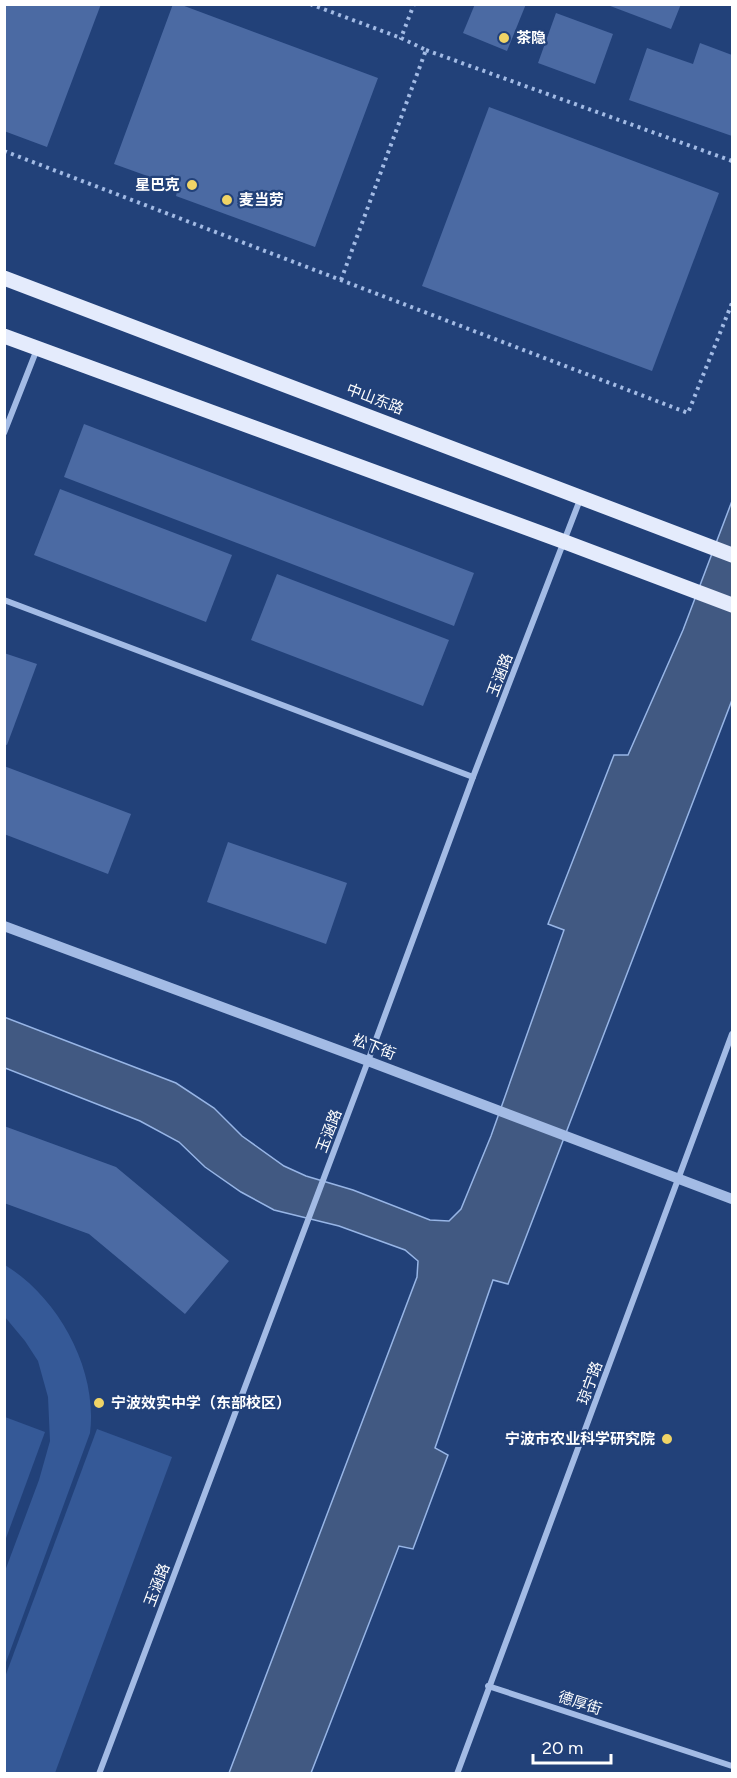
<svg xmlns="http://www.w3.org/2000/svg" width="737" height="1778" viewBox="0 0 737 1778" font-family="Figtree,'Noto Sans SC',sans-serif">
<rect width="100%" height="100%" fill="#224179"/>
<g fill="#355997">
<path d="M 5,1265 C 59,1298 98,1370 90,1433 L 5,1665 L 5,1571 L 39,1480 L 50,1441 L 48,1397 L 38,1361 L 25,1341 L 5,1317 Z"/>
<polygon points="5,1417 45,1432 5,1541 4,1417"/>
<polygon points="97,1429 172,1457 55,1773 5,1773 5,1677"/>
</g>
<polygon fill="#415982" stroke="#97b5e6" stroke-width="1.5" points="732,501 732,700 508,1284 493,1280 435,1448 448,1455 413,1549 399,1546 311,1773 229,1773 417,1277 418,1261 405,1250 339,1226 274,1210 241,1192 205,1167 179,1142 140,1121 5,1068 4,1017 176,1083 214,1108 242,1136 284,1166 306,1176 353,1190 430,1220 449,1221 461,1209 491,1136 564,930 548,924 614,755 628,755 683,630"/>
<g fill="#4b6aa3">
<polygon points="4,4 101,4 47,147 4,131"/>
<polygon points="173,4 179,4 378,78 315,247 176,196 178,187 114,164"/>
<polygon points="475,4 526,4 507,51 463,33"/>
<polygon points="605,4 681,4 671,29"/>
<polygon points="556,13 613,34 595,84 538,63"/>
<polygon points="700,43 732,55 732,136 629,100 647,48 693,64"/>
<polygon points="489,107 719,193 652,371 422,286"/>
<polygon points="84,424 474,573 454,626 64,477"/>
<polygon points="60,489 232,555 206,622 34,555"/>
<polygon points="277,574 449,640 423,706 251,640"/>
<polygon points="4,653 37,664 7,745 4,744"/>
<polygon points="4,766 131,814 108,874 4,834"/>
<polygon points="228,842 347,883 326,944 207,902"/>
<polygon points="4,1126 116,1167 229,1261 185,1314 89,1234 4,1203"/>
</g>
<g fill="none" stroke-linecap="round" stroke-linejoin="round">
<g stroke="#a3bbe5" stroke-width="4" stroke-dasharray="3 4.5" stroke-linecap="butt">
<polyline points="310,4 401,38"/>
<polyline points="426,50 732,161"/>
<polyline points="4,151 688,413 732,303"/>
<polyline points="341,280 426,50 401,38 414,4"/>
</g>
<g stroke="#a3bbe5" stroke-width="6">
<polyline points="4,433 37,349"/>
<polyline points="4,600 473,777"/>
<polyline points="488,1686 732,1766"/>
<polyline points="99,1774 368,1061 473,777 581,497"/>
<polyline points="457,1774 732,1034"/>
</g>
<polyline stroke="#a3bbe5" stroke-width="10" points="4,926 368,1061 732,1199"/>
<g stroke="#e4ebfc" stroke-width="15">
<polyline points="4,278 732,555"/>
<polyline points="4,336 565,542 732,605"/>
</g>
</g>
<g fill="#f0d466" stroke="#224179" stroke-width="2">
<circle cx="504" cy="38" r="6"/>
<circle cx="192" cy="185" r="6"/>
<circle cx="227" cy="200" r="6"/>
<circle cx="99" cy="1403" r="6"/>
<circle cx="667" cy="1439" r="6"/>
</g>
<g text-anchor="middle" stroke-width="4.5" stroke-linejoin="round" paint-order="stroke">
<g font-size="15" font-weight="bold" fill="#fff" stroke="#224179" text-anchor="start">
<text x="516" y="43">茶隐</text>
<text x="180" y="190" text-anchor="end">星巴克</text>
<text x="239" y="205">麦当劳</text>
<text x="111" y="1408">宁波效实中学（东部校区）</text>
<text x="655" y="1444" text-anchor="end">宁波市农业科学研究院</text>
</g>
<g font-size="15" fill="#fff" stroke="#224179">
<text transform="translate(375 399) rotate(21)" y="5">中山东路</text>
<text transform="translate(500 675) rotate(-69)" y="5">玉涵路</text>
<text transform="translate(374 1047) rotate(21)" y="5">松下街</text>
<text transform="translate(329 1131) rotate(-69)" y="5">玉涵路</text>
<text transform="translate(590 1383) rotate(-70)" y="5">琼宁路</text>
<text transform="translate(157 1585) rotate(-69)" y="5">玉涵路</text>
<text transform="translate(580 1703) rotate(18)" y="5">德厚街</text>
</g>
</g>
<rect width="737" height="1778" fill="none" stroke="#ffffff" stroke-width="12"/>
<path d="M533 1754v9h78v-9" fill="none" stroke="#ffffff" stroke-width="3"/>
<text x="542" y="1754" font-size="18" fill="#ffffff" stroke="#224179" stroke-width="4.5" paint-order="stroke">20 m</text>
</svg>
